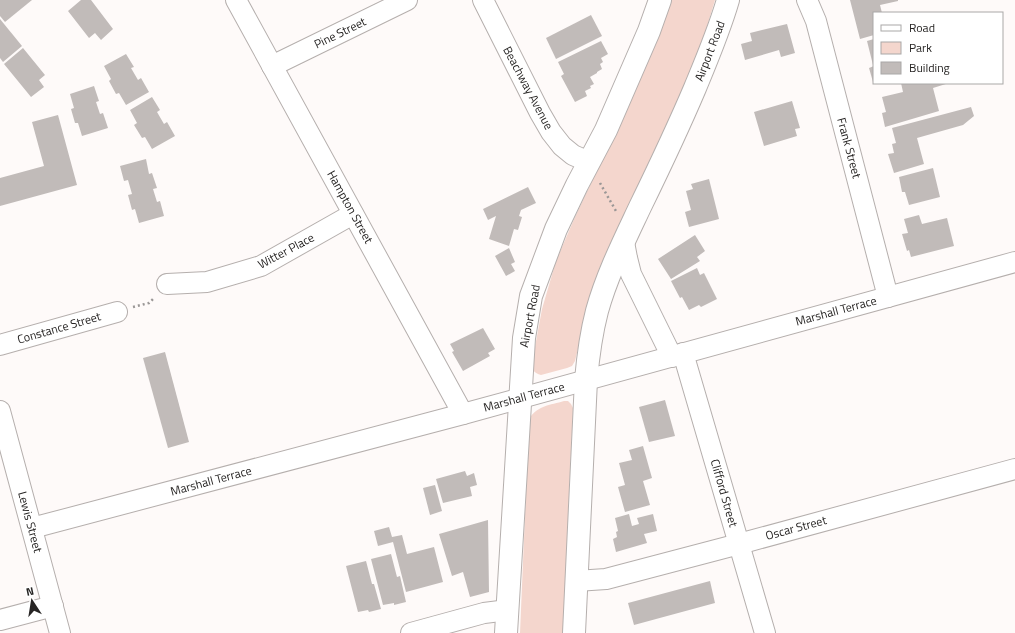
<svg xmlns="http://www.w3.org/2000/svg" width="1015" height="633" viewBox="0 0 1015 633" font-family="'Titillium Web',sans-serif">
<rect width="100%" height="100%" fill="#fefaf9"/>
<g fill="#f4d6cd">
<path d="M 670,0 L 715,0 L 702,43 L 689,76 L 619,226 L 582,332 L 575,361 L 572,366 L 567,368 L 541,375 C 534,373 532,370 532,363 L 542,309 L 556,261 L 575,217 L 600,164 Z"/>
<path d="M 564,401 L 568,401 L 571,404 L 573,408 L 563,633 L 520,633 L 529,420 C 535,406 551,405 564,401 Z"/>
</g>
<g fill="#c1bbb9">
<polygon points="0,0 32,0 5,22 0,16"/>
<polygon points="81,0 91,0 113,29 101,40 95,33 89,38 68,11"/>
<polygon points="850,0 898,0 898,1 880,5 882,13 874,13 874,35 860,39"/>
<polygon points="591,15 602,36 556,59 546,38"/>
<polygon points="0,19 22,46 3,62 0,58"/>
<polygon points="787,24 795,53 781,57 779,50 745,60 741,44 752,41 750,33"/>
<polygon points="874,39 874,65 873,65 867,41"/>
<polygon points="601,41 608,54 601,58 603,62 600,64 602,69 597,72 597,73 590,77 594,84 590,86 591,88 585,91 587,96 575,102 561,76 564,74 558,62"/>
<polygon points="23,48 45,75 39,80 44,87 31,97 4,64"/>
<polygon points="126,54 134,67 131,68 138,80 141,78 149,92 126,105 119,93 116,94 109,81 111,79 104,66"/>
<polygon points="874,66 874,81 873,82 869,68"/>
<polygon points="901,83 949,83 933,88 939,111 885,127 882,113 886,112 882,97 903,92"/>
<polygon points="94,86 99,101 96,102 100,114 103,113 108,128 82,136 78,123 75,123 71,109 74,108 70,94"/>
<polygon points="152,97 160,110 157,112 164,124 167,122 175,136 152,149 145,137 142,138 134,125 137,123 130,110"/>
<polygon points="792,101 800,128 795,129 797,136 764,146 754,112"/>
<polygon points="971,107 974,116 963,125 917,138 924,164 894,173 888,154 894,153 892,144 896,143 892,128"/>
<polygon points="58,115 77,185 0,206 0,178 44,166 32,122"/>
<polygon points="146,159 149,174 152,173 157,188 153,189 157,202 160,201 164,216 139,223 135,209 132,210 128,195 132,194 128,180 124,181 120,166"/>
<polygon points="933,168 940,197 909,205 905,192 902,192 899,177"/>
<polygon points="709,179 719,219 689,227 685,212 691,210 686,191 693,189 691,184"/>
<polygon points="528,187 536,203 521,210 519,216 522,217 518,230 514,229 509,246 489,239 496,216 488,220 483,209"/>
<polygon points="919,215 922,224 947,218 954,246 911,257 909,250 907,251 902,234 908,233 904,219"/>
<polygon points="695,235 705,251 697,257 700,261 671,279 658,259"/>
<polygon points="509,248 515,262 511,264 515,271 506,276 495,256"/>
<polygon points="697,268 700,275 704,273 717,299 701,307 699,305 689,310 682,297 680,298 671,281"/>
<polygon points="483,328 495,349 488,353 490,356 463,371 452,352 454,351 450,344"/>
<polygon points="165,352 189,442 168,448 143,358"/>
<polygon points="665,400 675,436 649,442 639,407"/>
<polygon points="643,446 652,478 643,481 650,505 625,512 618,487 625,485 619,463 632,460 629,450"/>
<polygon points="465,471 467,476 474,473 477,485 470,487 472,496 443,503 436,479"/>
<polygon points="435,485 442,511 430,515 423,488"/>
<polygon points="629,514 632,526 639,524 637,518 653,514 657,531 644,534 647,543 616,552 613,539 617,537 616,532 618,531 615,518"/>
<polygon points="488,520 489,592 470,597 463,572 452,576 439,534"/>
<polygon points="389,527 392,537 402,535 407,554 434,547 443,582 406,592 393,542 378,546 374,531"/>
<polygon points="391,554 397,577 400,576 406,602 394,605 394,603 383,605 371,559"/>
<polygon points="366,561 372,584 374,584 381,609 369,612 368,610 358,612 346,566"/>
<polygon points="710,581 715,603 634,625 628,603"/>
</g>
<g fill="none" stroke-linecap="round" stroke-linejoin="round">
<g stroke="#b5afad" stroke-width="22">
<g id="minor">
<polyline points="236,0 463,414"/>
<polyline points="483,0 540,113 551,132 562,146 573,155 589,162"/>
<polyline points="807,0 816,21 888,297"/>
<polyline points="272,66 407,0"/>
<polyline points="624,242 627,258 631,274 672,357"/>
<polyline points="167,284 207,282 261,266 353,214"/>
<polyline points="0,345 117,312"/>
<polyline points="683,353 765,633"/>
<polyline points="0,411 60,633"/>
<polyline points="32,528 463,414 1015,262"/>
<polyline points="576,581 606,579 739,544 1015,469"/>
<polyline points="0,620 53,606"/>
<polyline points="411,633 484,613 508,610"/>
</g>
</g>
<g stroke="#b5afad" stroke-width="24">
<g id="major">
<polyline points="506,633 524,338 531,296 556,229 577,185 606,130 649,31 660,0"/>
<path d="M 574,633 L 586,380 C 588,357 591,334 597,311 C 607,275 624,241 640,207 C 659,168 678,128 695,88 C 707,59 719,31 728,0"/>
</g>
</g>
<g stroke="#9a9796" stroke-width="2.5" stroke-dasharray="2 3" stroke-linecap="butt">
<polyline points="600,183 616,211"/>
<polyline points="133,307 149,303 155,297"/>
</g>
<use href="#minor" stroke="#fff" stroke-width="20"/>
<use href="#major" stroke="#fff" stroke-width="22"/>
</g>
<g text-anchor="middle" stroke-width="3" stroke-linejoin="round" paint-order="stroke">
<g font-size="12" fill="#272524" stroke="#fff">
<text transform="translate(340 33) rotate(-26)" y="4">Pine Street</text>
<text transform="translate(710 51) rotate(-69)" y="4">Airport Road</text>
<text transform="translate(528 88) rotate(62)" y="4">Beachway Avenue</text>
<text transform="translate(849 148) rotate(75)" y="4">Frank Street</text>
<text transform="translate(350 207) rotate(61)" y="4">Hampton Street</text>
<text transform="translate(286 251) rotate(-28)" y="4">Witter Place</text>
<text transform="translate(836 311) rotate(-15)" y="4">Marshall Terrace</text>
<text transform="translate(530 316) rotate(-79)" y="4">Airport Road</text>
<text transform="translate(59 328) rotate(-16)" y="4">Constance Street</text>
<text transform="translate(524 397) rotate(-15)" y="4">Marshall Terrace</text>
<text transform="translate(211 481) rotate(-15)" y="4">Marshall Terrace</text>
<text transform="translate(724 493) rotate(74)" y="4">Clifford Street</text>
<text transform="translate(30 522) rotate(75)" y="4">Lewis Street</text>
<text transform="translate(796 528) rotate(-15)" y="4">Oscar Street</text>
</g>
</g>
<rect x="873" y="12" width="130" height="72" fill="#ffffff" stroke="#a9a8a7"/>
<rect x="881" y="25" width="20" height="6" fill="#ffffff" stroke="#a9a8a7"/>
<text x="909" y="32" font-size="12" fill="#272524">Road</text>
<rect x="881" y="42" width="20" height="12" fill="#f4d6cd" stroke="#a9a8a7"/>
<text x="909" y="52" font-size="12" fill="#272524">Park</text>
<rect x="881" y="62" width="20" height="12" fill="#c1bbb9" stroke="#a9a8a7"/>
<text x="909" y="72" font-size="12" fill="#272524">Building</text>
<g transform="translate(32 601) rotate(348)" stroke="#ffffff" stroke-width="3" paint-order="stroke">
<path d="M0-3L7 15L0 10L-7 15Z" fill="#272524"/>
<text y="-6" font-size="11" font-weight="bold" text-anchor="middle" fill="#272524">N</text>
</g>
</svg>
